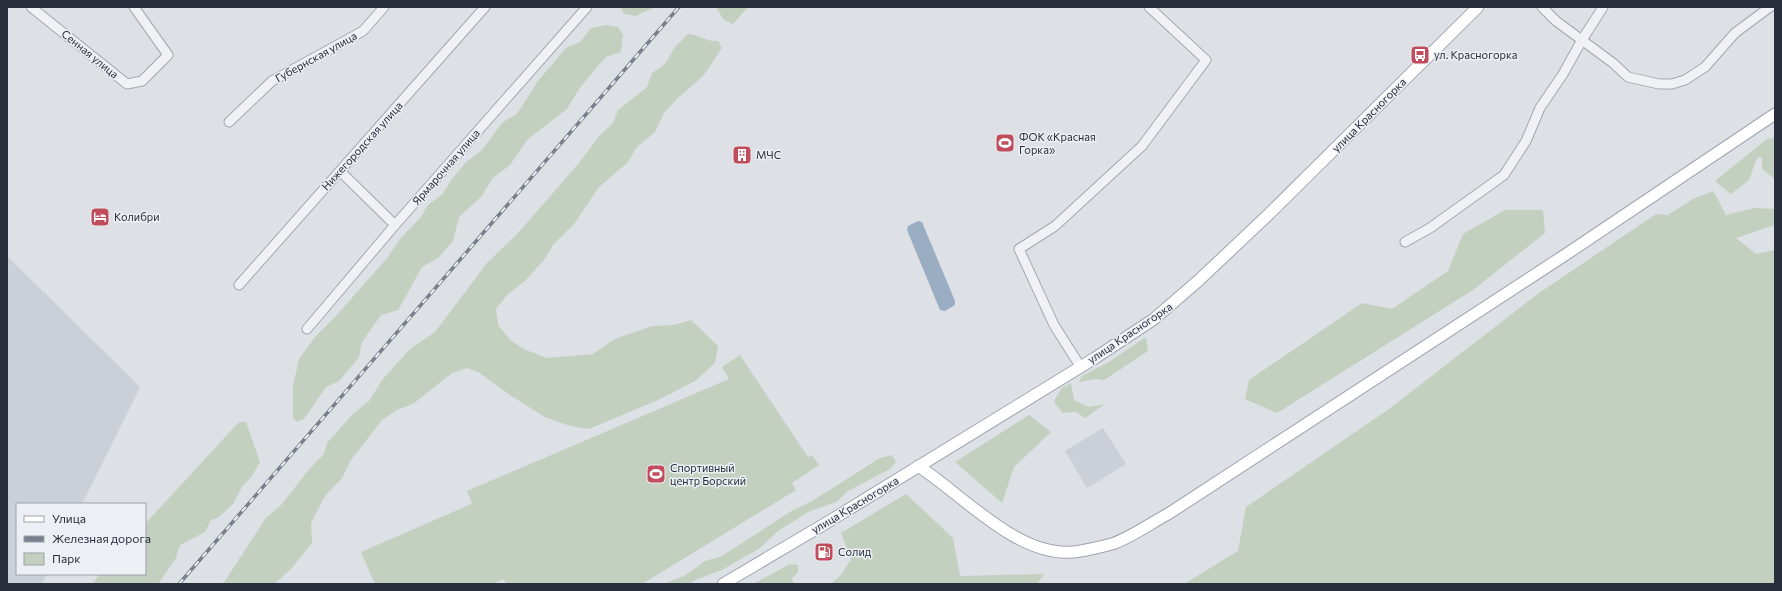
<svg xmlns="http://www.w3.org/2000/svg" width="1782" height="591" viewBox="0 0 1782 591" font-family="Commissioner,sans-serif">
<rect width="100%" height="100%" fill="#dde0e5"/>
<g fill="#cbcfd7">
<polygon points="7,256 140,387 82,504 17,504 17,574 47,574 42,584 7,584"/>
<polygon points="1103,428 1126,464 1087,488 1065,451"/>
</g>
<g fill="#c3cfbf">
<polygon points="621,7 655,7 636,16 624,14"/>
<polygon points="718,7 748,7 733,24 724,20 717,9"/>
<polygon points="606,25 618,27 623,35 621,52 606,57 597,67 579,89 567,109 528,139 510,165 493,178 481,197 459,217 453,241 438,258 422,267 398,310 381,315 362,342 359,357 339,381 326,387 304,419 297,422 293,418 293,386 299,359 315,337 336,316 388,257 400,239 421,217 428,205 443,194 451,180 467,161 481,151 503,122 517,114 538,81 566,48 580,42 591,28"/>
<path d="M 688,34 C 702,35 704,42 718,41 L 722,48 L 704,75 L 677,99 L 664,113 L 655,132 L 637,147 L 628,162 L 599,187 L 574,224 L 553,245 L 544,260 L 527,279 L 507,295 L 496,309 L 498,325 L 511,341 L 526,350 L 547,358 L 593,354 L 615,339 L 652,326 L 674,325 L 691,320 L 718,346 L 715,363 L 695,381 L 658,400 L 589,429 L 570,426 L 545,417 L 513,397 L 478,372 L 467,368 L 452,373 L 413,404 L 397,410 L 382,420 L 351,460 L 342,478 L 325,496 L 311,523 L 312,543 L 291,569 L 274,584 L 223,584 L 265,519 L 282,504 L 310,468 L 324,454 L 327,443 L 352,415 L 370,400 L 382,380 L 410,349 L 435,332 L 487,263 L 518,233 L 579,163 L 599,136 L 613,123 L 618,110 L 647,87 L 652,73 L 665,64 L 675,47 Z"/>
<polygon points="1775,138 1775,179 1762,169 1762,157 1757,158 1749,180 1731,194 1715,181 1767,139"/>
<polygon points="1713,191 1726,215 1754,208 1775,209 1775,225 1736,238 1756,254 1775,250 1775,584 1184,584 1238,551 1246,507 1389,409 1539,293 1656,214 1668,215 1693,199"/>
<polygon points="1505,210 1543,210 1545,233 1473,290 1277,413 1245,399 1249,380 1362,303 1392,309 1448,271 1463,234"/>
<polygon points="1146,337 1148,351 1104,380 1096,379 1079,382 1082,376 1109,362"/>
<polygon points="740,355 808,457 812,455 819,465 792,483 796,490 642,584 506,584 504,579 493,584 375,584 361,552 469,505 472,503 467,491 729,379 722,367"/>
<polygon points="1071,383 1074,400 1089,407 1105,404 1085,418 1076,412 1062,413 1054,401 1062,388"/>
<polygon points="1029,415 1051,432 1014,467 1002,503 955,462"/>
<polygon points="239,422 246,422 260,462 252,476 242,487 233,504 219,517 211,520 205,532 180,545 176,558 158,584 92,584 100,574 145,574 145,524"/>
<polygon points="892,455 896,462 890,469 848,491 836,502 810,511 778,531 760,548 722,570 693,581 690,584 663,584 686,575 705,561 722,556 793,510 812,501 880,458"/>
<polygon points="906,494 953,538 960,576 1044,574 1037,584 831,584 841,575 851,559 841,533"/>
<polygon points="790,564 798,565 798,572 791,580 796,584 753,584"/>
</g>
<polygon fill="#9badc3" points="918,221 922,222 955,301 955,305 945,311 940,310 907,230 908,226"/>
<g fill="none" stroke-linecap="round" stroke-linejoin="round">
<g stroke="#a3a7af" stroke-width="11">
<g id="minor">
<polyline points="31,7 127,84 142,81 168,55 134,7"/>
<polyline points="1542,7 1556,21 1613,63 1628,77 1659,84 1672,84 1685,80 1705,67 1735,33 1770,7"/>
<polyline points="229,122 272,81 363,31 384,7"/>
<polyline points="340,171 395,225"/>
<polyline points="1405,242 1430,228 1504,175 1526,141 1540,108 1563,74 1582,40 1603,7"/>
<polyline points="239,285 485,7"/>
<polyline points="307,329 395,225 587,7"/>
<polyline points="1080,366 1054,325 1019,249 1055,226 1142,146 1206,60 1149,7"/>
</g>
</g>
<g stroke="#9da4b0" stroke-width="13">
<g id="major">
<path d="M 918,466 C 962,494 1017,557 1073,552 C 1085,551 1100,547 1112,544 C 1130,538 1151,523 1168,514 L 1565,255 L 1775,114"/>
<polyline points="723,584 828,522 1095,358 1154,319 1198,281 1269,214 1478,7"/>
</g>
</g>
<use href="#minor" stroke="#eff1f4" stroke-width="9"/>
<use href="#major" stroke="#fff" stroke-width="11"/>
<g stroke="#78808d" stroke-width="3.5">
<polyline id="rail" points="179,584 679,7"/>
</g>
<use href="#rail" stroke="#eceff3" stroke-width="2" stroke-dasharray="6" stroke-linecap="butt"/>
</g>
<defs>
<g id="bus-square" transform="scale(1)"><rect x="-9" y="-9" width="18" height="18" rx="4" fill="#c14c5b" stroke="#eceff3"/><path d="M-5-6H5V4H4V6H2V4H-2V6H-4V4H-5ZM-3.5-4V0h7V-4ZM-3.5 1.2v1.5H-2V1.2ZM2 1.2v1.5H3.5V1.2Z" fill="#fff"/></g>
<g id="stadium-square" transform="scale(1)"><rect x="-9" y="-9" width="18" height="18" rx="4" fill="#c14c5b" stroke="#eceff3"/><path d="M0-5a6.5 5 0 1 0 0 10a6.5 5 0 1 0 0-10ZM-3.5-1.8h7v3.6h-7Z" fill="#fff"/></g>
<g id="building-square" transform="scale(1)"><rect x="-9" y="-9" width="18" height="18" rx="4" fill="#c14c5b" stroke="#eceff3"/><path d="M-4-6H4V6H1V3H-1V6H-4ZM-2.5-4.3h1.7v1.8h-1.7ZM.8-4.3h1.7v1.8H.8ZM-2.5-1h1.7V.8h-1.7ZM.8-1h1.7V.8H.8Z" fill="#fff"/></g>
<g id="hotel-square" transform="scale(1)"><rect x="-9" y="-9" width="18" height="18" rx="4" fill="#c14c5b" stroke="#eceff3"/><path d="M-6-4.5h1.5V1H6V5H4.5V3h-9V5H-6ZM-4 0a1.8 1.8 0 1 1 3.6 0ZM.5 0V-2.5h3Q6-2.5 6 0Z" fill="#fff"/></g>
<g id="fuel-square" transform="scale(1)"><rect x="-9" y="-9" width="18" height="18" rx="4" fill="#c14c5b" stroke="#eceff3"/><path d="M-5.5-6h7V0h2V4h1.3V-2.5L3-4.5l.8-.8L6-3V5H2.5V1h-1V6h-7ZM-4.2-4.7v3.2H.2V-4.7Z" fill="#fff"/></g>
</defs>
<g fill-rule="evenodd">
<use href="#bus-square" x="1420" y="55"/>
<use href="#stadium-square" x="1005" y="143"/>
<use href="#building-square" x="742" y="155"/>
<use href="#hotel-square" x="100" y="217"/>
<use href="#stadium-square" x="656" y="474"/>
<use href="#fuel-square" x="824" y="552"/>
</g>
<g text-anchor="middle" stroke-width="3" stroke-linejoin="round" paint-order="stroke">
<g font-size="11" fill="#282e3b" stroke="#eceff3">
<text transform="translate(90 54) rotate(39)" y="4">Сенная улица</text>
<text transform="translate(316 57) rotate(-29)" y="4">Губернская улица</text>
<text transform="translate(1369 115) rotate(-45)" y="4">улица Красногорка</text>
<text transform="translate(362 146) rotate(-48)" y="4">Нижегородская улица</text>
<text transform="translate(446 167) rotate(-49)" y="4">Ярмарочная улица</text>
<text transform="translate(1130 333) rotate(-34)" y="4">улица Красногорка</text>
<text transform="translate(855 505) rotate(-31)" y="4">улица Красногорка</text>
</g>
<g font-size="11" fill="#282e3b" stroke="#eceff3" text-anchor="start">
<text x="1434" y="59">ул. Красногорка</text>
<text x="1019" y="141">ФОК «Красная<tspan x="1019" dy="13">Горка»</tspan></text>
<text x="756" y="159">МЧС</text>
<text x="114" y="221">Колибри</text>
<text x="670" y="472">Спортивный<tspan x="670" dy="13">центр Борский</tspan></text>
<text x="838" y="556">Солид</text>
</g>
</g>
<rect width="1782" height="591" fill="none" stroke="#282e3b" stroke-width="16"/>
<rect x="16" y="503" width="130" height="72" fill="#eceff3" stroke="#9ea2a9"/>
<rect x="24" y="516" width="20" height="6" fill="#ffffff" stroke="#9ea2a9"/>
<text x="52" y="523" font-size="12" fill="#282e3b">Улица</text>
<rect x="24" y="536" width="20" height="6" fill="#78808d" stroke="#9ea2a9"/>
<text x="52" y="543" font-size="12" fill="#282e3b">Железная дорога</text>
<rect x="24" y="553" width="20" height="12" fill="#c3cfbf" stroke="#9ea2a9"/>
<text x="52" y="563" font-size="12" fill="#282e3b">Парк</text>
</svg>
